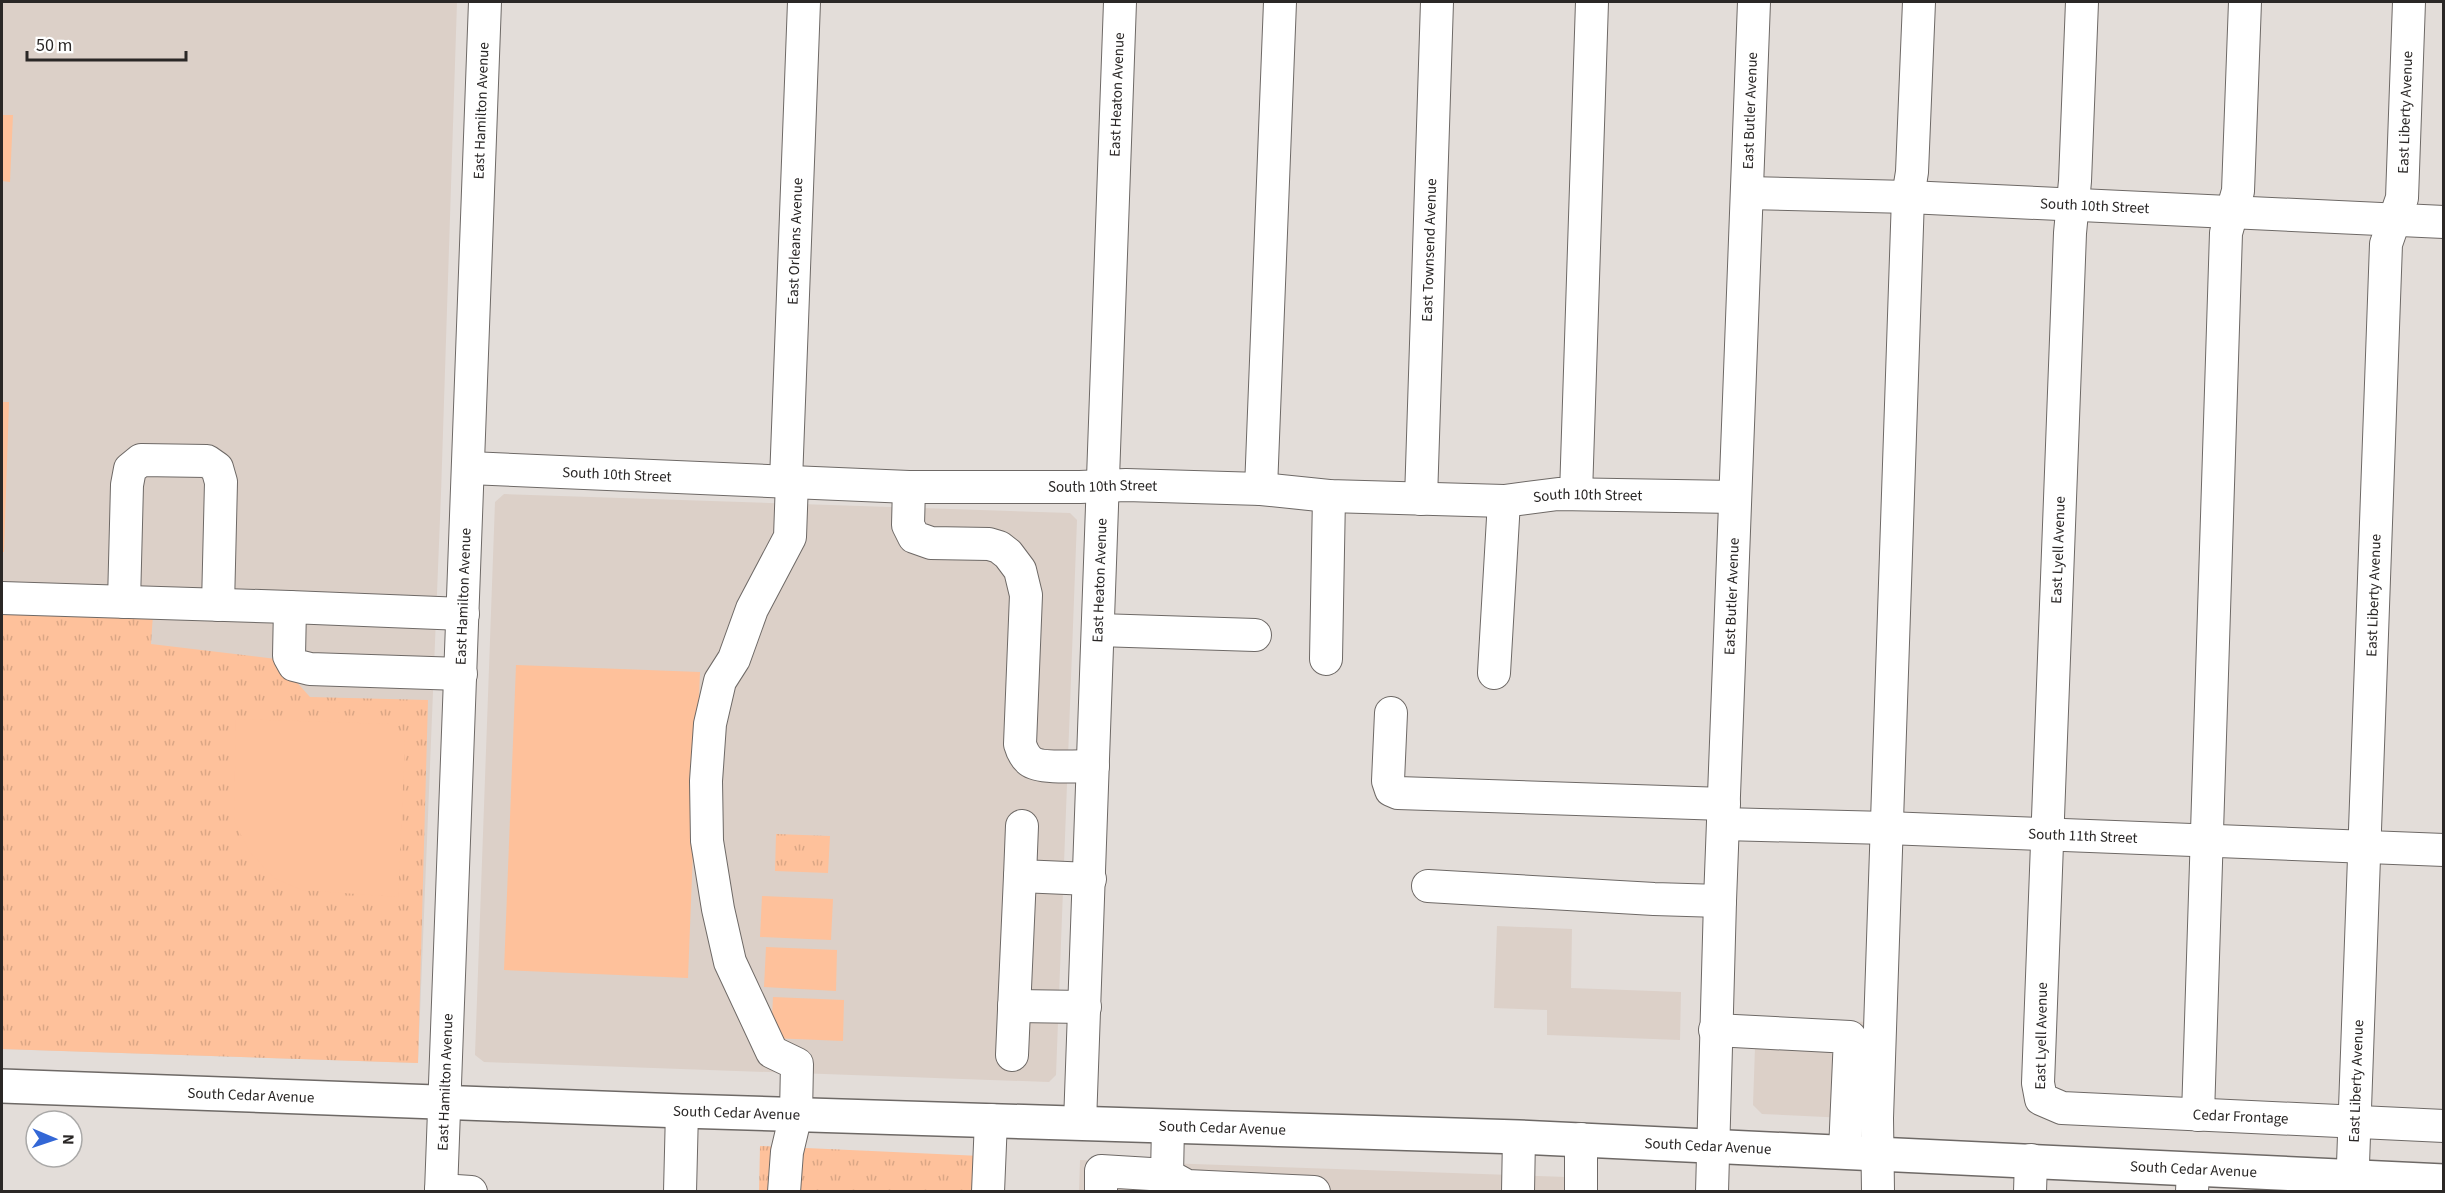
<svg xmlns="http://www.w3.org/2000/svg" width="2445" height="1193" viewBox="0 0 2445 1193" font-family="'Source Sans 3',sans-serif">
<defs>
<pattern id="grass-tufts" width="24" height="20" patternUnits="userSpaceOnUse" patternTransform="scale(1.5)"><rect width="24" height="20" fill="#fec19b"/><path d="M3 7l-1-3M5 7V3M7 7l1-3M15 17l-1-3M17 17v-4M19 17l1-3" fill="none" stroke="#daa685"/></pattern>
</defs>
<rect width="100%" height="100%" fill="#e3ddd9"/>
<g fill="#dcd0c8">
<polygon points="2,2 457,2 441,494 418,1063 2,1049"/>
<polygon points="504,494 1070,513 1077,520 1056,1075 1049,1082 484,1062 475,1055 495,502"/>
<polygon points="1497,926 1572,929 1571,988 1681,992 1680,1040 1547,1035 1547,1010 1494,1008"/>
<polygon points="1756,1019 1873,1022 1868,1119 1762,1114 1753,1105"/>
<polygon points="1080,1160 1566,1177 1566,1192 1079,1192"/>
</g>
<g fill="url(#grass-tufts)">
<polygon points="2,610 153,614 151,644 276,659 310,697 428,700 418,1063 2,1049"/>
<polygon points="776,834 830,836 828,873 775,871"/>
<polygon points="760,1146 1003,1157 1002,1191 759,1192"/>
</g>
<g fill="#fec19b">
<polygon points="2,115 13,115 10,182 2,181"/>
<polygon points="2,402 9,402 4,552 2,552"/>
<polygon points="516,665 700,672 688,978 504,970"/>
<polygon points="236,719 389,724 405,740 398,897 302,890 274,878 249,851 234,821"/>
<polygon points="762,896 833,899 831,940 760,937"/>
<polygon points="766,947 837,950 836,991 764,987"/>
<polygon points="773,997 844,1000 843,1041 771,1038"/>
</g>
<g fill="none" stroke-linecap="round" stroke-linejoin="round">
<g stroke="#6e6966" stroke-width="34">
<g id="minor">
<path id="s1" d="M 2082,2 L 2075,181 L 2070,233 L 2038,1083 L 2041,1099 L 2062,1108 L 2444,1126"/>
<path id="s2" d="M 1747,193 L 1908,197 L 2444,222"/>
<path id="s3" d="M 469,468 L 909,487 L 1080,487 L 1126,485 L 1261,489 L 1329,496 L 1504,501 L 1558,494 L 1735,497"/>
<path id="s4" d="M 786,481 L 804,2"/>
<path d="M 909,487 L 908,525 L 914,537 L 931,543 L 989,544 L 999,547 L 1008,554 L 1020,570 L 1026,595 L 1020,744 C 1022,751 1025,757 1030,761 C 1040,769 1080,766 1093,766"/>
<polyline points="1261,489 1280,2"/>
<polyline points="1576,494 1592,2"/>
<path id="s5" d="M 1421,499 L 1437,2"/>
<polyline points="2,598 290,607"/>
<polyline points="124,602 127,485 130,469 141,460 207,461 217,468 221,482 218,605"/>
<polyline points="1098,630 1255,635"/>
<polyline points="1326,659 1329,496"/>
<polyline points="1494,673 1504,501"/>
<polyline points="461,674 310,669 294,665 289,656 290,607 463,614"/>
<polyline points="1391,713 1388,781 1391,790 1398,793 1724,804"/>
<path id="s6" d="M 1723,824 L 1887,828 L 2444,850"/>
<polyline points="1022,826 1020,876 1090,879"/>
<polyline points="1428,886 1654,899 1720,901"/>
<polyline points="1014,1006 1085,1007"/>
<polyline points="1715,1030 1850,1037 1845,1151"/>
<polyline points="1012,1055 1020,876"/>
<polyline points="2198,1115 2226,233 2238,191 2245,2"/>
<path id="s7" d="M 1080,1123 L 1120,2"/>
<polyline points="1167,1175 1168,1126"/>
<polyline points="441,1190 471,1192"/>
<path id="s8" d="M 441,1192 L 485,2"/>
<polyline points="680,1192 682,1111"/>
<polyline points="784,1192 787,1152 796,1114 797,1064 772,1052 730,962 718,909 707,841 706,781 710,724 720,681 734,659 752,609 790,537 792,481"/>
<polyline points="988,1192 991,1120"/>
<polyline points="1101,1192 1101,1171 1167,1175 1187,1186 1314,1192"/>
<polyline points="1518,1192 1519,1137"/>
<polyline points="1581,1192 1581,1139"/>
<path id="s9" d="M 1712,1192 L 1720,901 L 1754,2"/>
<polyline points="1878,1192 1877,1118 1908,197 1912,172 1919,2"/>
<polyline points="2030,1192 2031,1160"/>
<polyline points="2192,1192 2193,1169"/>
<path id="s10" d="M 2352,1192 L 2386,244 L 2402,198 L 2409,2"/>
</g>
</g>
<g stroke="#6e6966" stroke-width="36">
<g id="major">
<path id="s11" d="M 2,1086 L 682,1111 L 1519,1137 L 2444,1181"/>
</g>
</g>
<use href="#minor" stroke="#fff" stroke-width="32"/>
<use href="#major" stroke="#fff" stroke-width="33"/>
</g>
<g text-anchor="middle" stroke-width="5" stroke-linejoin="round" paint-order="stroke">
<g font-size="15" fill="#2a2726" stroke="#fff">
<text dy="5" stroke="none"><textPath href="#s7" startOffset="1029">East Heaton Avenue</textPath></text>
<text dy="5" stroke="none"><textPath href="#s8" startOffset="1082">East Hamilton Avenue</textPath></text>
<text dy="5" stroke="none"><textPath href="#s9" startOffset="1082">East Butler Avenue</textPath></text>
<text dy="5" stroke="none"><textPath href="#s10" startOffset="1083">East Liberty Avenue</textPath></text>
<text dy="5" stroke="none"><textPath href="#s2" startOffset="348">South 10th Street</textPath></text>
<text dy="5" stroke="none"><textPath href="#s4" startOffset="240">East Orleans Avenue</textPath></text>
<text dy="5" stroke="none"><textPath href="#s5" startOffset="249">East Townsend Avenue</textPath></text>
<text dy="5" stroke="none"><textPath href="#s3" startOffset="148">South 10th Street</textPath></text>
<text dy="5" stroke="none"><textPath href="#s3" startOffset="634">South 10th Street</textPath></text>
<text dy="5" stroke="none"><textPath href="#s3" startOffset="1120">South 10th Street</textPath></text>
<text transform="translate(2058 550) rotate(-88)" y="5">East Lyell Avenue</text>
<text dy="5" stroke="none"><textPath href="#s7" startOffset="543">East Heaton Avenue</textPath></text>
<text dy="5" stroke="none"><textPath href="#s10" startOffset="597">East Liberty Avenue</textPath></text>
<text dy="5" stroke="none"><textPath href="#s9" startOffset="596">East Butler Avenue</textPath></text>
<text dy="5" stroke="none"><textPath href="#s8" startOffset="596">East Hamilton Avenue</textPath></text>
<text dy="5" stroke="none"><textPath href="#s6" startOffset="360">South 11th Street</textPath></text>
<text transform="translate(2041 1036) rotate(-89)" y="5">East Lyell Avenue</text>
<text dy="5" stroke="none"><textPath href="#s10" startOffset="111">East Liberty Avenue</textPath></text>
<text dy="5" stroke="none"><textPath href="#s8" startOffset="110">East Hamilton Avenue</textPath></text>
<text dy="5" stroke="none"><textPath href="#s11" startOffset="249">South Cedar Avenue</textPath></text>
<text dy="5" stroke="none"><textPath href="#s11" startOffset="735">South Cedar Avenue</textPath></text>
<text dy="5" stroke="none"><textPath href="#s1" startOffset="1300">Cedar Frontage</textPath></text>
<text dy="5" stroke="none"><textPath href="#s11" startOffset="1221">South Cedar Avenue</textPath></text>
<text dy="5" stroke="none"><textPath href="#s11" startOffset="1707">South Cedar Avenue</textPath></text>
<text dy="5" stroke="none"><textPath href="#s11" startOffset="2193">South Cedar Avenue</textPath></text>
</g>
</g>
<rect width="2445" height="1193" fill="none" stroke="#2a2726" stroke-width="6"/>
<g transform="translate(54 1139) rotate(92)"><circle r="28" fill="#ffffff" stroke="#aaa9a8" stroke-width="1.5"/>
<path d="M0-4.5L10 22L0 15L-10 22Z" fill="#3367d6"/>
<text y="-9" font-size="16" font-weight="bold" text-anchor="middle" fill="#2a2726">N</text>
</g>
<path d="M27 51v9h159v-9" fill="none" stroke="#2a2726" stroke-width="3"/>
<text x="36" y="51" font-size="18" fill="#2a2726" stroke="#ffffff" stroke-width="4.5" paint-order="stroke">50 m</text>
</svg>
